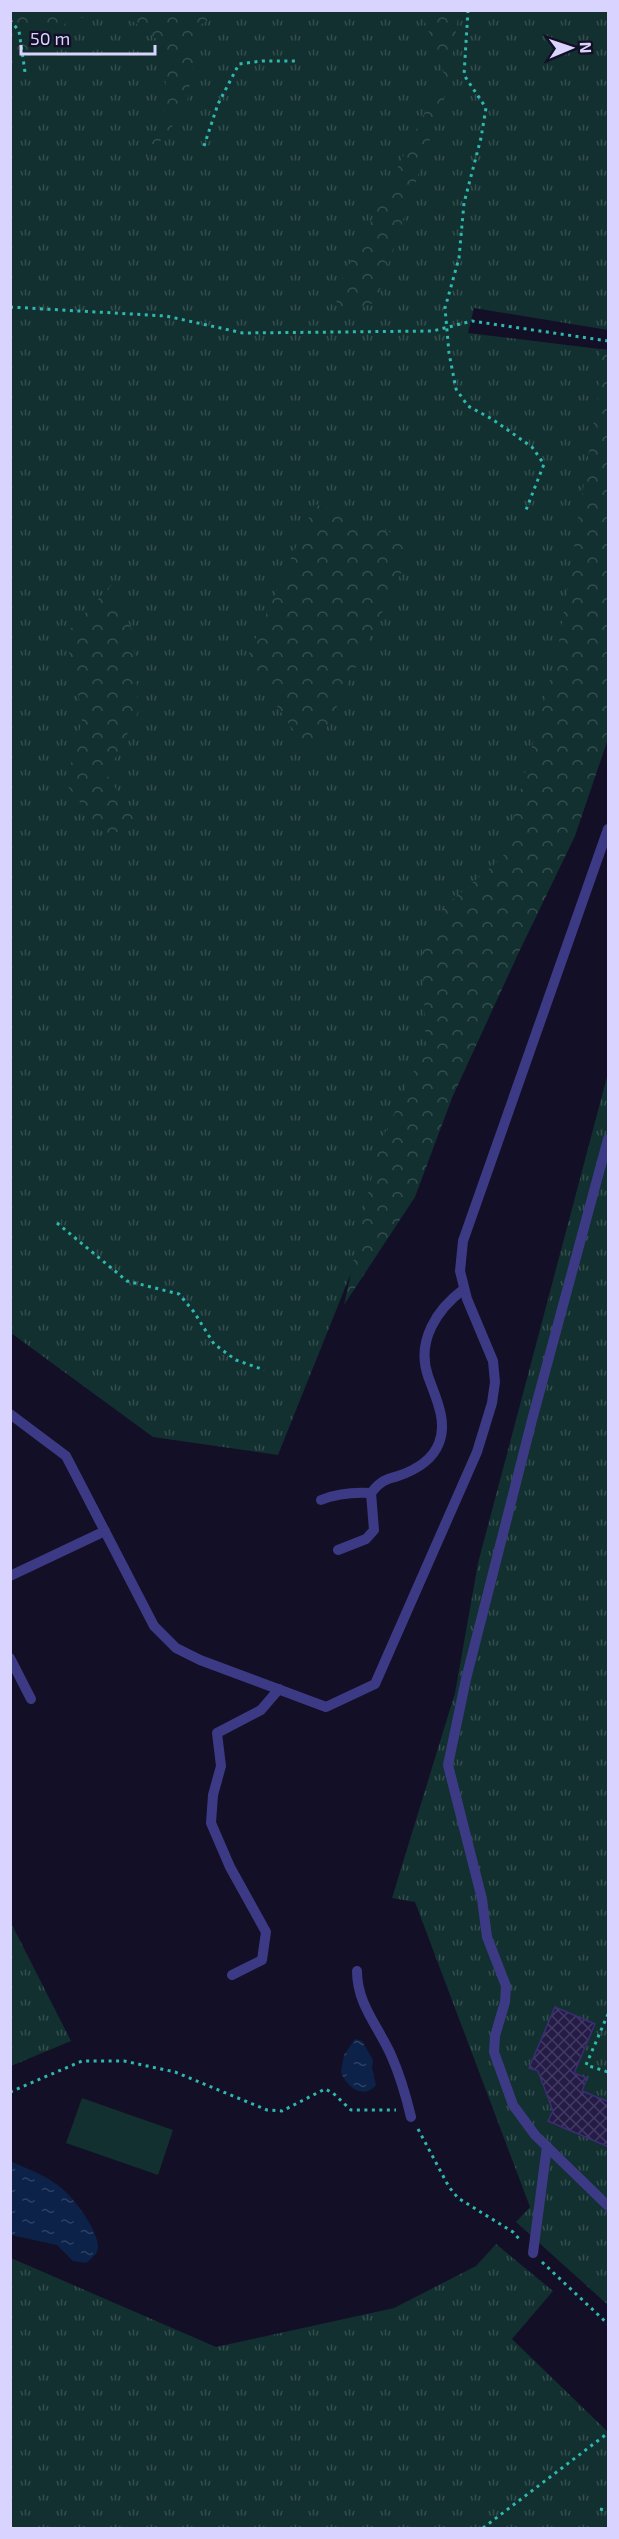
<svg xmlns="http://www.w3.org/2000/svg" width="619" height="2539" viewBox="0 0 619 2539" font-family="'Exo 2',sans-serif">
<defs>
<pattern id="grass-tufts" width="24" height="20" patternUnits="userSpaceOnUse" patternTransform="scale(1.5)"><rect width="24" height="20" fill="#12302f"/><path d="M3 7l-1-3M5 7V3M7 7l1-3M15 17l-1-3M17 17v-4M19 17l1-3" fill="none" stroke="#344d4e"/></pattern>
<pattern id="forest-crowns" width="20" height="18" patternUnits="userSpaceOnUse" patternTransform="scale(1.5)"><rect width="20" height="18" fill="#12302f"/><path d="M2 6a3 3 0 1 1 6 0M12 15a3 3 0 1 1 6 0" fill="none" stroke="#344d4e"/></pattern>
<pattern id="water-ripples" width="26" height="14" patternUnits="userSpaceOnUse" patternTransform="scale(1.5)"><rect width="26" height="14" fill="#0c2248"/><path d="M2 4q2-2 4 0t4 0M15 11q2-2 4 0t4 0" fill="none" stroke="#2f4163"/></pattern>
<pattern id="building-cross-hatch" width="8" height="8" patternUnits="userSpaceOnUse" patternTransform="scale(1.5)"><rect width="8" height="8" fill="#241b47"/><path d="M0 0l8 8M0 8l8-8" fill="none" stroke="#433b63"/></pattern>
</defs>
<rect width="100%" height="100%" fill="#130f26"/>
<g fill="url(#grass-tufts)">
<polygon points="11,11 608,11 608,330 474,308 468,333 608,350 554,743 388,1181 278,1455 153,1437 11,1333"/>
<polygon points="608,1073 608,2305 516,2222 530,2207 415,1902 392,1898 455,1693 478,1563"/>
<polygon points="11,1923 71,2041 11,2066 10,2066"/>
<polygon points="496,2244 553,2291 512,2339 608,2432 608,2528 11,2528 11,2258 216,2347 394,2308 476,2266"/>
</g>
<g fill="url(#forest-crowns)">
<polygon points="19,11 19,10 229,11 199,25 186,109 142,164 167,106 163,44 122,13 71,19 11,69 11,19"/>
<polygon points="421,11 459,11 448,85 376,302 342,315 334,295 444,74"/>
<polygon points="600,349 608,350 608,739 575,836 519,952 452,1098 415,1197 344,1305 378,1148 426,1045 422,948 445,906 503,857 558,648 598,395"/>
<polygon points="315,504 416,542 312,758 246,660"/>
<polygon points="111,585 132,630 139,710 107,775 141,827 105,835 66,784 83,716 65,635"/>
</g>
<polygon fill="#12302f" points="82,2098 173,2130 158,2175 66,2143"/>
<g fill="url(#water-ripples)">
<path d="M 355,2039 L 362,2041 L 373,2060 L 372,2068 L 376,2085 C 364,2100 346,2087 341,2072 L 344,2055 Z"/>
<path d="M 10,2161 C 25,2168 43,2174 56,2184 C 71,2193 96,2227 98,2245 C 99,2253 92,2258 86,2263 L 73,2261 L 57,2245 L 11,2235 Z"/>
</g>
<polygon fill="url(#building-cross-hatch)" stroke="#3b2d73" stroke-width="1.5" points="555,2007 595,2024 574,2073 587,2078 582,2091 609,2102 609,2147 548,2121 553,2111 538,2071 529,2068"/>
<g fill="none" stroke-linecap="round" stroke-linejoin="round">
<g stroke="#2fb8b0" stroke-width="3" stroke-dasharray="3 4.5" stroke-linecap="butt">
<polyline points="468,10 464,75 486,108 481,138 464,203 459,258 445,308 449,353 456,389 468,406 492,419 532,447 544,464 526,510"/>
<polyline points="10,20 19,31 25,72"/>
<polyline points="204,146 218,104 239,64 262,61 296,61"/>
<polyline points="10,307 166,316 243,333 433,331 472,321 608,341"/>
<polyline points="57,1223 127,1281 179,1294 194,1312 214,1344 236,1360 264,1370"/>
<polyline points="608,2014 586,2065 608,2072"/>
<polyline points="10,2092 82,2061 124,2061 175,2072 267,2110 282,2111 325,2089 333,2093 351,2110 396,2110"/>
<polyline points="418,2129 449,2187 458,2198 513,2232 520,2240"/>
<polyline points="542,2262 608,2324"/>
<polyline points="600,2509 608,2511"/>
<polyline points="483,2528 608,2433"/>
</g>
<g stroke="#3d3a85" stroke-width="10">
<polyline points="608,1139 532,1420 466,1679 448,1765 482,1899 487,1937 506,1986 505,2002 495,2036 494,2052 513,2105 535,2135 608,2206"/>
<polyline points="10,1414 66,1456 154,1626 176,1648 200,1660 326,1707 375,1684 477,1452 492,1403 495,1382 493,1361 467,1299 460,1271 463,1241 608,829"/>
<path d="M 321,1500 C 338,1493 353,1492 371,1493"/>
<path d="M 338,1550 L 366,1539 L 374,1530 L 371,1493 C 374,1490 377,1485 381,1483 C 385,1479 392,1478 398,1476 C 416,1470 432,1461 439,1443 C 448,1421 435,1396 428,1376 C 416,1341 437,1309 464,1289"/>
<polyline points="10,1576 105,1531"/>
<polyline points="10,1658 31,1699"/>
<path d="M 357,1971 C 357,2004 378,2026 391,2055 C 400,2075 406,2096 411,2117"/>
<polyline points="232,1975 262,1960 266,1932 230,1867 211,1823 213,1795 221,1766 217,1733 261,1710 279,1689"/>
<polyline points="533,2253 547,2146"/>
</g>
</g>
<rect width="619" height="2539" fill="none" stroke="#d9d4ff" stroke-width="24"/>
<g transform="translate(571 48) rotate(88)" stroke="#130f26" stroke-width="4.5" paint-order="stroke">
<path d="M0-4.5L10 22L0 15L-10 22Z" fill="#d9d4ff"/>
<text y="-9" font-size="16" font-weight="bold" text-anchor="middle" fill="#d9d4ff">N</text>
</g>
<path d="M21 45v9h134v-9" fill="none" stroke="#d9d4ff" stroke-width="3"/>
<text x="30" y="45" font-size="18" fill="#d9d4ff" stroke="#130f26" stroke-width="4.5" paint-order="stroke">50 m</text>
</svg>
